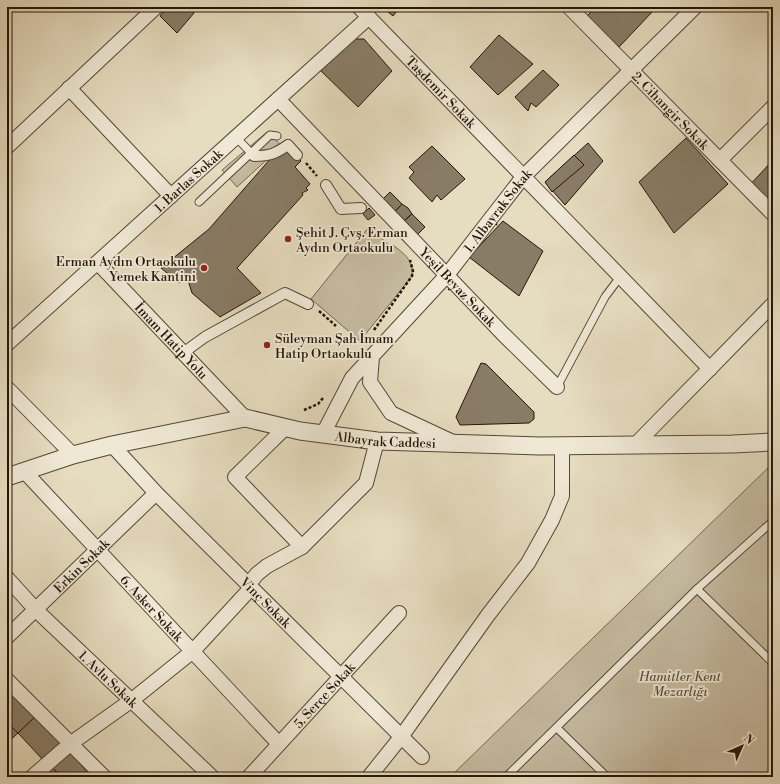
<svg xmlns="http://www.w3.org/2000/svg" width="780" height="784" viewBox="0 0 780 784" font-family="'Libre Bodoni',serif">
<rect width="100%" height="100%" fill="#e6dcbf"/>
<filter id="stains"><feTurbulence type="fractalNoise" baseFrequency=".005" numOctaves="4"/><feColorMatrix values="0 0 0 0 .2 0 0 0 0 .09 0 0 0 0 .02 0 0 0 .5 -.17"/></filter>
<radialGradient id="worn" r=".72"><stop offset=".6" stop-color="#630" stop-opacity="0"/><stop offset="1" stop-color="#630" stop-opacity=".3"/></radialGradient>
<g fill="#c5baa0" stroke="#746854">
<polygon points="267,132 282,146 237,187 222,170"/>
<path d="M 369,227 L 391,247 L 393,245 C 404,254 414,260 412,276 L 360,341 L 311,299 Z"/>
<polygon points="772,464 773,464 773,777 450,777"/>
</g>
<g fill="#897c67" stroke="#241508">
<polygon points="167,7 189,7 194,13 177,33 160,16"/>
<polygon points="382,7 400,7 393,16"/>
<polygon points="596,7 649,7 653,11 619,47 586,17"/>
<polygon points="499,35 533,64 498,95 470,67"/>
<polygon points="349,39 364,39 392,71 358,107 317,67"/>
<polygon points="543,70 559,85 536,107 531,103 528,111 515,97"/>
<polygon points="686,138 728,184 674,233 639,182"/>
<polygon points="588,143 603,161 565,205 545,182"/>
<polygon points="432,146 465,179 441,200 437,195 432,202 409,178 414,172 409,167"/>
<polygon points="287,147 301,161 295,167 310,184 306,188 308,190 302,193 303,195 237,268 261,293 220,317 192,293 187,277 179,283 161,268 209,229 271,158 274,159"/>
<polygon points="574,155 584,165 552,192 545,182"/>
<polygon points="773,160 773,216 747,188"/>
<polygon points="390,192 402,204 392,215 381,201"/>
<polygon points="402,204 408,208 412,214 401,223 392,215"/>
<polygon points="369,208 375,215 368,220 363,214"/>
<polygon points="412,214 425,227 416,236 402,223"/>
<polygon points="503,221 543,251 519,296 469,257"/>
<polygon points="481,363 486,364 534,412 534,419 529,423 460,425 456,417"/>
<polygon points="13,693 37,715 18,733 7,722 7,699"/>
<polygon points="37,715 62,743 43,760 18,733"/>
<polygon points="7,722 18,733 7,743"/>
<polygon points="68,750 89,774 86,777 62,777 52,767"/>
<polygon points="52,767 61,777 40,777"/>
</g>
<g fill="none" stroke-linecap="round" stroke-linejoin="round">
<g stroke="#544736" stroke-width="9">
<g id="service">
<polyline points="236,137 251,153 270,135 277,136"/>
<polyline points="199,202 251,153"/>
<polyline points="557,387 605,297 620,277"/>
<polyline points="697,589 773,663"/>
<polyline points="557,728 607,777"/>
<polyline points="506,777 697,589 773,521"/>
</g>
</g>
<g stroke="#544736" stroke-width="12">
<g id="pedestrian">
<path d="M 251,153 L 254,156 C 270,156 275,154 288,145 L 297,155"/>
<polyline points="326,185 341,209 361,208"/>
<polyline points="183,353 205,337 285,293 308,304"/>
</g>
</g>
<g stroke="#544736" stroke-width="16">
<g id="minor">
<path id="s1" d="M 359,7 L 710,369"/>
<path id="s2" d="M 569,7 L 773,214"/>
<polyline points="69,88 171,196"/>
<path id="s3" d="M 278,99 L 503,334 L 557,387"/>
<polyline points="7,147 156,7"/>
<polyline points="720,160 773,107"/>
<path id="s4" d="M 98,263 L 245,418"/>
<path id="s5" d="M 7,344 L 369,17"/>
<polyline points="372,357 370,382 391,413 455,443"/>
<polyline points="7,388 73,455"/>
<polyline points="286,427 235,477 302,547"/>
<path id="s6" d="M 323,434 L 352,378 L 447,275 L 523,177 L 695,7"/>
<path id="s7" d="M 112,445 L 156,493 L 422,757"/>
<polyline points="635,445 773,304"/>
<path id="s8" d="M 25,472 L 279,744"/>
<path id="s9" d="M 7,578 L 36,610 L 212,777"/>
<polyline points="248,585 257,574 267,566 302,547 366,483 377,441"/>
<path id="s10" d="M 7,637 L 156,493"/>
<polyline points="7,680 104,777"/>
<polyline points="32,777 70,744 132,700 193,651 251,588"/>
<path id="s11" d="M 249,777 L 399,613"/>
<polyline points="369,777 401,737 488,615 528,563 552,520 562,496 562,446"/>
</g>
</g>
<g stroke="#544736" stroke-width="19">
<g id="tertiary">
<path id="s12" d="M 7,477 L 73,455 L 112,445 L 245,418 L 300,431 L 377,441 L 540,446 L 733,444 L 773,442"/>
</g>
</g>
<g stroke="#241508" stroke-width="2.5" stroke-dasharray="3 2" stroke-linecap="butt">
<polyline points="306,163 317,176"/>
<polyline points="319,311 336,326"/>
<polyline points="374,330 412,276 413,271 410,260"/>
<polyline points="304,410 318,404 323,398"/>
</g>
<use href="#service" stroke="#efe8d5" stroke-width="7"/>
<use href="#pedestrian" stroke="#efe8d5" stroke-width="10"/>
<use href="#minor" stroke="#efe8d5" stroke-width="14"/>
<use href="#tertiary" stroke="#efe8d5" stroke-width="17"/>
</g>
<g fill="#8f2418" stroke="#efe8d5" stroke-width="1.5">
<circle cx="288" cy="239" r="4"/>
<circle cx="204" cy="268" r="4"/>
<circle cx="267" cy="345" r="4"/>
</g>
<g text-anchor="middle" stroke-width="3.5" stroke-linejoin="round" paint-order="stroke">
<g font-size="13" fill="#241508" stroke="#efe8d5">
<text dy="5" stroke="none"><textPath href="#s1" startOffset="118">Taşdemir Sokak</textPath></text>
<text dy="5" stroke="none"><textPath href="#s2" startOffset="145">2. Cihangir Sokak</textPath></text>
<text dy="5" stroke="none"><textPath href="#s5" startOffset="244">1. Barlas Sokak</textPath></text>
<text dy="5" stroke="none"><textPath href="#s6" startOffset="285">1. Albayrak Sokak</textPath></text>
<text dy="5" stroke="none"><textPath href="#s3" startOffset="260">Yeşil Beyaz Sokak</textPath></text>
<text dy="5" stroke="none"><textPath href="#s4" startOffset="107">İmam Hatip Yolu</textPath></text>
<text dy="5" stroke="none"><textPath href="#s12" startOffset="388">Albayrak Caddesi</textPath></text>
<text dy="5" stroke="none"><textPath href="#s10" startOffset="103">Erkin Sokak</textPath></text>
<text dy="5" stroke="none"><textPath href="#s7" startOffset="220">Vinç Sokak</textPath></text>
<text dy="5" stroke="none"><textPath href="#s8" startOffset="186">6. Asker Sokak</textPath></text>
<text dy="5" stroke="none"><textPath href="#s9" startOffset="143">1. Avlu Sokak</textPath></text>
<text dy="5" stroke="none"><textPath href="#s11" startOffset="111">5. Serçe Sokak</textPath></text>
</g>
<g font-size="13" fill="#241508" stroke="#efe8d5" text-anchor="start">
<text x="296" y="237">Şehit J. Çvş. Erman<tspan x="296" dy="15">Aydın Ortaokulu</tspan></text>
<text x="196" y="266" text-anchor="end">Erman Aydın Ortaokulu<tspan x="196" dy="15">Yemek Kantini</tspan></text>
<text x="275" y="343">Süleyman Şah İmam<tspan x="275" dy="15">Hatip Ortaokulu</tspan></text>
</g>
<g font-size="13" font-style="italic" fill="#5c4f3d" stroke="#efe8d5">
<text x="680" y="681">Hamitler Kent<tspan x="680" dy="15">Mezarlığı</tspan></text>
</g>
</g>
<rect width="780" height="784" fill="none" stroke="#e6dcbf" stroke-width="24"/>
<rect x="8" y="8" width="764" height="768" fill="none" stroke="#241508" stroke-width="2"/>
<rect x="12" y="12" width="756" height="760" fill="none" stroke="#241508"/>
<g transform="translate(742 746) rotate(45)" stroke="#efe8d5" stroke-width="3" paint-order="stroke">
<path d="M0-3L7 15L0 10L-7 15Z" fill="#241508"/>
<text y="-6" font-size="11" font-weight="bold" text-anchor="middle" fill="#241508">N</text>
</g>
<rect width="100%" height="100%" filter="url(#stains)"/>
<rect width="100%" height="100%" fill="url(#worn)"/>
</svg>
